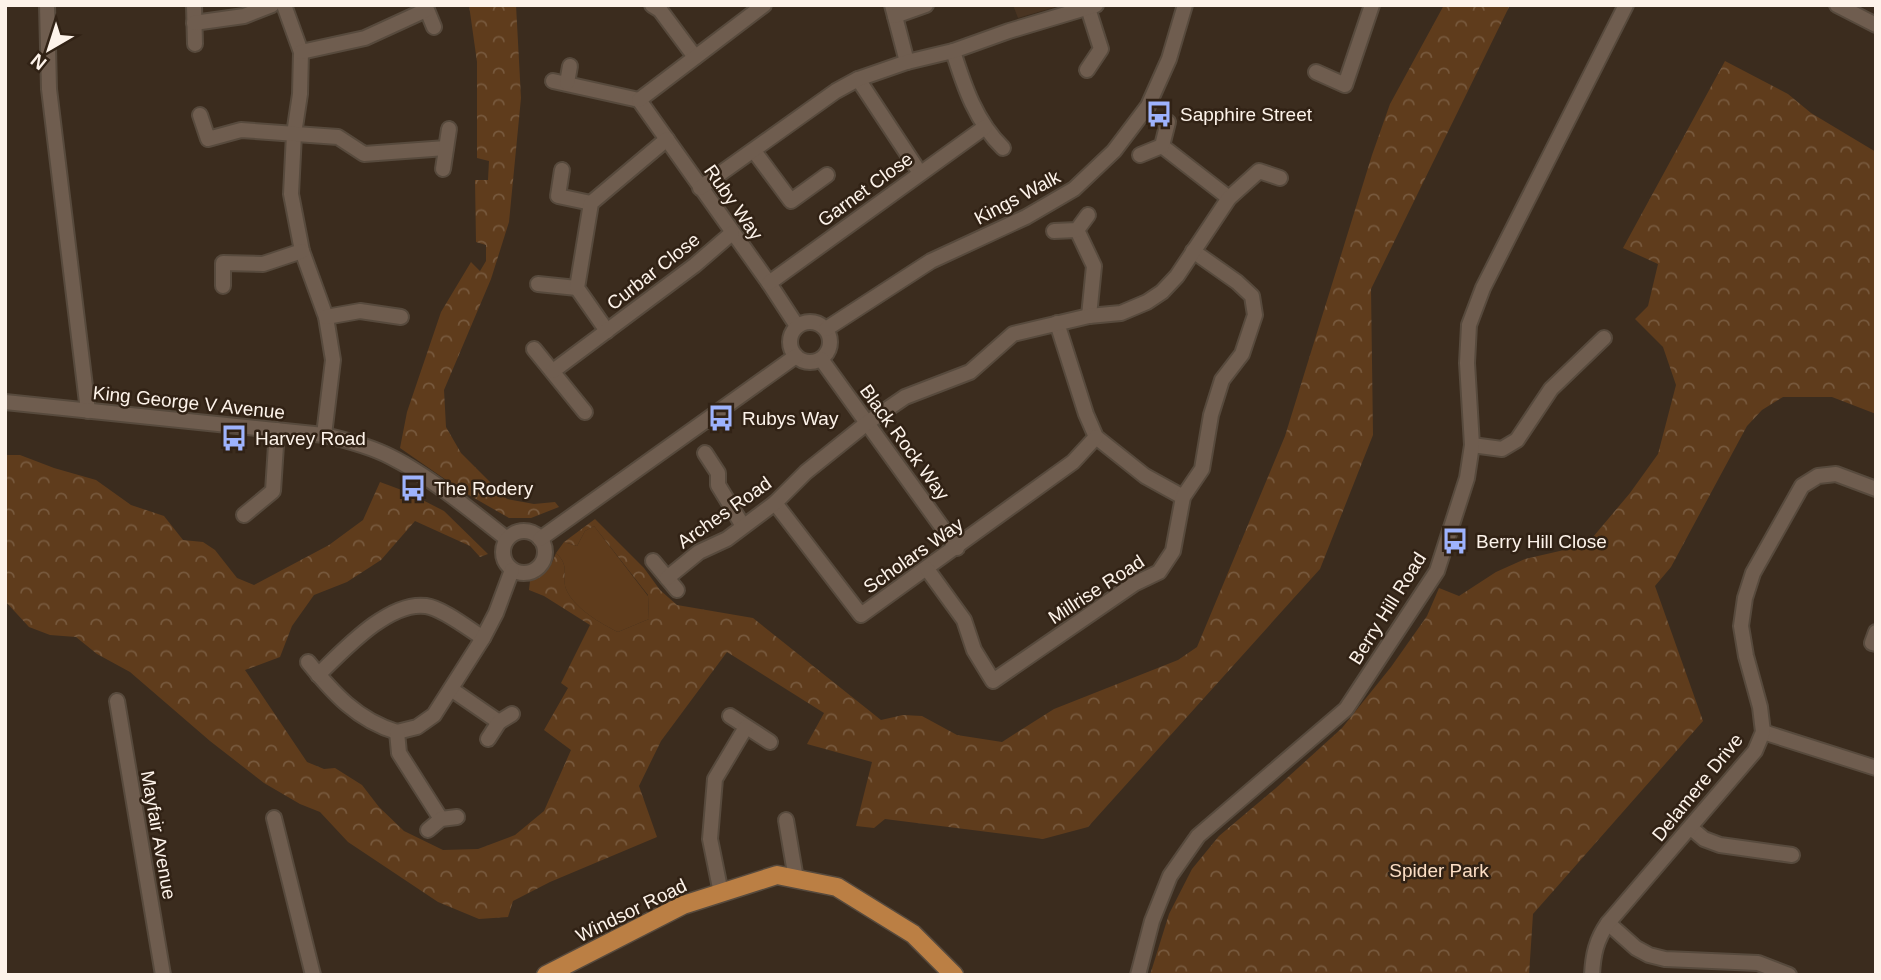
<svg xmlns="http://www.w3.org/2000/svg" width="1881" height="980" viewBox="0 0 1881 980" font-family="Helvetica,sans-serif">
<defs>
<pattern id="forest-crowns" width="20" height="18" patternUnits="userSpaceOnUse" patternTransform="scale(1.75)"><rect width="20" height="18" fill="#5f3c1c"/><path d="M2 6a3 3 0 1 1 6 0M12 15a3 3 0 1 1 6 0" fill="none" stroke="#77593d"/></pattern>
</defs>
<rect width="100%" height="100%" fill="#3b2c1e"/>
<polygon fill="#493422" points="1013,5 1062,5 1018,18"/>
<path fill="#5f3c1c" d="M 594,526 L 648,596 L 649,619 L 618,632 C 601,624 573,607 566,589 C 561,575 571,567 556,553 L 564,542 L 577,546 L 585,531 Z"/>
<g fill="url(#forest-crowns)">
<polygon points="469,5 516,5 521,98 509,222 491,279 444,390 446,427 461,453 507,499 534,504 555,502 559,507 531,518 509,518 462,491 400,448 407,412 441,312 471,262 480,271 486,261 486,245 476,242 475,180 488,180 489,161 477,158 477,62"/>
<path d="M 1444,5 L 1510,5 L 1371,289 L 1373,435 L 1320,569 L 1088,827 L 1043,839 L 885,819 L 874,828 L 856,826 L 872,762 L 807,744 L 824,713 L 727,652 L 661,741 L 639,786 L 657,837 L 550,882 L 513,901 L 508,917 L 479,919 L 438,902 L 348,842 L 320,812 L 300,804 L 264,783 L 210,741 L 130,672 L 97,654 L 76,637 L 50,635 L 29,627 L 5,601 L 5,455 L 20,455 L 54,468 L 96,480 L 131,505 L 164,516 L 183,540 L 203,542 L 215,550 L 237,578 L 254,585 L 329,545 L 363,520 L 380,482 L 407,492 L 444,511 L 488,554 L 480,557 L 470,546 L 415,521 L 381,560 L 347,582 L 314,595 L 292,626 L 280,657 L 245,670 L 307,762 L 324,769 L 335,768 L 362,785 L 379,807 L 404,831 L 443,850 L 478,849 L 515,835 L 544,811 L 571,750 L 544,730 L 568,688 L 561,683 L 590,625 L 544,596 L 529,590 L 530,581 C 546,576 550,568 556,553 C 571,567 561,575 566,589 C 573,607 601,624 618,632 L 649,619 L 648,595 L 594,526 L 585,531 L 577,546 L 564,542 L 595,519 L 644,568 L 660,590 L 677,605 L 753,618 L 881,720 L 903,715 L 922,716 L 957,735 L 1002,742 L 1054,709 L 1178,660 L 1197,647 L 1285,436 L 1372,155 L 1390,104 Z"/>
<polygon points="1725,61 1788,94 1811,113 1876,152 1876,414 1832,397 1783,397 1762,410 1747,426 1671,567 1655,586 1703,721 1533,914 1529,975 1150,975 1169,914 1192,869 1219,836 1276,788 1342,728 1391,667 1427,616 1439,588 1459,596 1496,572 1525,559 1577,547 1593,537 1630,493 1658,454 1676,385 1663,347 1635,319 1648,306 1658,264 1623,248"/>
</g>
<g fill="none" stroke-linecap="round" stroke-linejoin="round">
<g stroke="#574a3d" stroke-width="18">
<g id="minor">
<polyline points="47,5 49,89 88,411"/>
<polyline points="194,5 195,44"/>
<polyline points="284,5 301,52 300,94 294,134 291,194 302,251 326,317 333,360 324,435"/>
<polyline points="425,5 434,27"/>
<polyline points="652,5 660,10 695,57"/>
<polyline points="892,5 907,62"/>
<polyline points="1837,5 1876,25"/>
<polyline points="895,16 926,5"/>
<polyline points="194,23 244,16 272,5"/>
<path d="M 953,51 C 964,86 976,122 1003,148"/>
<polyline points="301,52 365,38 426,10"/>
<polyline points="1087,70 1101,49 1088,8"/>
<polyline points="1316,72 1345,85 1372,5"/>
<polyline points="858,79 920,173"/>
<polyline points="553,81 639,100"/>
<polyline points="567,83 570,66"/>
<polyline points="639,100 769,283 797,326"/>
<polyline points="639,100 764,5"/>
<polyline points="200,115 208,139 241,130 338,137 364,154 446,148"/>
<polyline points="1162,146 1229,198"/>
<polyline points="754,151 791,201 827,175"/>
<polyline points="1140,155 1162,146 1168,122"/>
<polyline points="443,169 449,129"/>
<polyline points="562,170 558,196 591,203"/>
<polyline points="700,188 836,91 858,79 907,62 953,51 1009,31 1096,5"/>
<polyline points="1077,230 1094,266 1089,316"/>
<polyline points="1054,231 1077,230 1088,215"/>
<polyline points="769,283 985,127"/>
<polyline points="538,284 577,288"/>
<polyline points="223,286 223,263 263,264 302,251"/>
<polyline points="326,317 360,311 401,317"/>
<circle cx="810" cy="342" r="20"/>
<polyline points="1057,323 1086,414 1096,437 1145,476 1183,497"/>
<polyline points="826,329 931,261 1026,217 1074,189 1114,151 1148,106 1169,59 1185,5"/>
<polyline points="607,331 577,288 591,203 667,139"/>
<polyline points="534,349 585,412"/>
<polyline points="821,359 957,548"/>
<polyline points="553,371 695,265 732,233"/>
<path d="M 5,402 L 324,435 C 346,440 370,446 391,457 C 429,476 473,512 507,539"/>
<polyline points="1472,445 1502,449 1517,440 1551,389 1604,338"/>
<polyline points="705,453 718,473 718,485 743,526"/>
<polyline points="775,503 861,615 1073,462 1096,437"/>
<polyline points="244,515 273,491 277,430"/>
<circle cx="524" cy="552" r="21"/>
<polyline points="540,539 796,356"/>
<polyline points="653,561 677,590"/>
<polyline points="927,569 964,620 974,650 993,681 1134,584 1159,572 1173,551 1183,497 1202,469 1211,415 1222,380 1242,354 1255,315 1252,296 1237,282 1193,251"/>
<polyline points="667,578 699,552 727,539 775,503 806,472 867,423 905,397 970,372 1013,334 1089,316 1121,313 1147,302 1162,292 1177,276 1229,198 1259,171 1280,178"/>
<polyline points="1876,632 1872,643 1876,644"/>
<path d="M 308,662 C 333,693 357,720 397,732"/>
<path d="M 318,675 C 343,651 388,601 426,606 C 442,608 469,629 483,638"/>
<polyline points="451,689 499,722"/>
<polyline points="117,701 163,975"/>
<polyline points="730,716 770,742"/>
<polyline points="397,732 417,727 434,715 483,638 496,613 512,570"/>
<polyline points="397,732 399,753 441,819"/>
<polyline points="1763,732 1876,768"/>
<polyline points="488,739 499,722 512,714"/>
<polyline points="274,818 313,975"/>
<polyline points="786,820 796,879"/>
<polyline points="1691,828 1704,839 1720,845 1792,855"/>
<polyline points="428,830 441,819 457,817"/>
<polyline points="721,893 710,839 715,779 746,727"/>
<polyline points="1608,923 1636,948 1649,955 1665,959 1758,963 1789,975"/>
<polyline points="1138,975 1152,921 1170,876 1198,836 1346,709 1437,571 1467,478 1472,445 1467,363 1469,325 1483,288 1626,5"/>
<path d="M 1592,975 C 1593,955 1596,940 1608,923 L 1755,751 L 1763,732 L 1760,707 L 1746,656 L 1741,626 L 1745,598 L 1753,573 L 1802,486 L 1818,476 L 1836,474 L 1876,489"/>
</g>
</g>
<g stroke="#574a3d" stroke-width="21">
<polyline id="major" points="546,975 683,905 777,875 837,887 913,934 954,975"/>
</g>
<use href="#minor" stroke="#6f5d4f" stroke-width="14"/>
<use href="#major" stroke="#bb7f44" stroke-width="18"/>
</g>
<defs>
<g id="bus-bare" transform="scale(2.1)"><path d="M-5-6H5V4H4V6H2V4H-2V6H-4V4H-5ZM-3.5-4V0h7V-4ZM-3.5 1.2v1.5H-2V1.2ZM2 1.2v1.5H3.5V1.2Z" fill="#9eb3fd" stroke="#312215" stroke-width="2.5" paint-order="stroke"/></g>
</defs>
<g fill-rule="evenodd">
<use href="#bus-bare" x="1159" y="114"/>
<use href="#bus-bare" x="721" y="418"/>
<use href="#bus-bare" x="234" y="438"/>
<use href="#bus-bare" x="413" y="488"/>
<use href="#bus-bare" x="1455" y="541"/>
</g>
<g text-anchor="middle" stroke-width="5" stroke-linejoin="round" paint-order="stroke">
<g font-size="19" fill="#fdf3ea" stroke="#312215" text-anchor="start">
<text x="1180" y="121">Sapphire Street</text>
<text x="742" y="425">Rubys Way</text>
<text x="255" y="445">Harvey Road</text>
<text x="434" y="495">The Rodery</text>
<text x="1476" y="548">Berry Hill Close</text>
</g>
<g font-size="19" fill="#fdf3ea" stroke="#312215">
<text transform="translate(865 189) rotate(-36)" y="7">Garnet Close</text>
<text transform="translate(1017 197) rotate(-28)" y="7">Kings Walk</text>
<text transform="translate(734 202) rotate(55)" y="7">Ruby Way</text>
<text transform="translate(653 271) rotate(-38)" y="7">Curbar Close</text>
<text transform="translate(189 402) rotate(6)" y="7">King George V Avenue</text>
<text transform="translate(905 442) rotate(54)" y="7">Black Rock Way</text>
<text transform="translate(724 512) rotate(-35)" y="7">Arches Road</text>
<text transform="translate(913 555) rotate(-35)" y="7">Scholars Way</text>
<text transform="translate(1096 589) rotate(-33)" y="7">Millrise Road</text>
<text transform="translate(1387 608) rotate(-58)" y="7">Berry Hill Road</text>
<text transform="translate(1697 787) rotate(-51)" y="7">Delamere Drive</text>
<text transform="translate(159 835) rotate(80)" y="7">Mayfair Avenue</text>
<text transform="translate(631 910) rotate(-26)" y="7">Windsor Road</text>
</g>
<g font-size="19" fill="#fcdec5" stroke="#312215">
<text x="1439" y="877">Spider Park</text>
</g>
</g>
<rect width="1881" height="980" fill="none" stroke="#fdf3ea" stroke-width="14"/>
<g transform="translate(49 49) rotate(219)" stroke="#312215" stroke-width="5" paint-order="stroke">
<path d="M0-5L12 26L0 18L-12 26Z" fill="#fdf3ea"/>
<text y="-10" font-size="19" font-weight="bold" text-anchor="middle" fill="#fdf3ea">N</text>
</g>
</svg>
